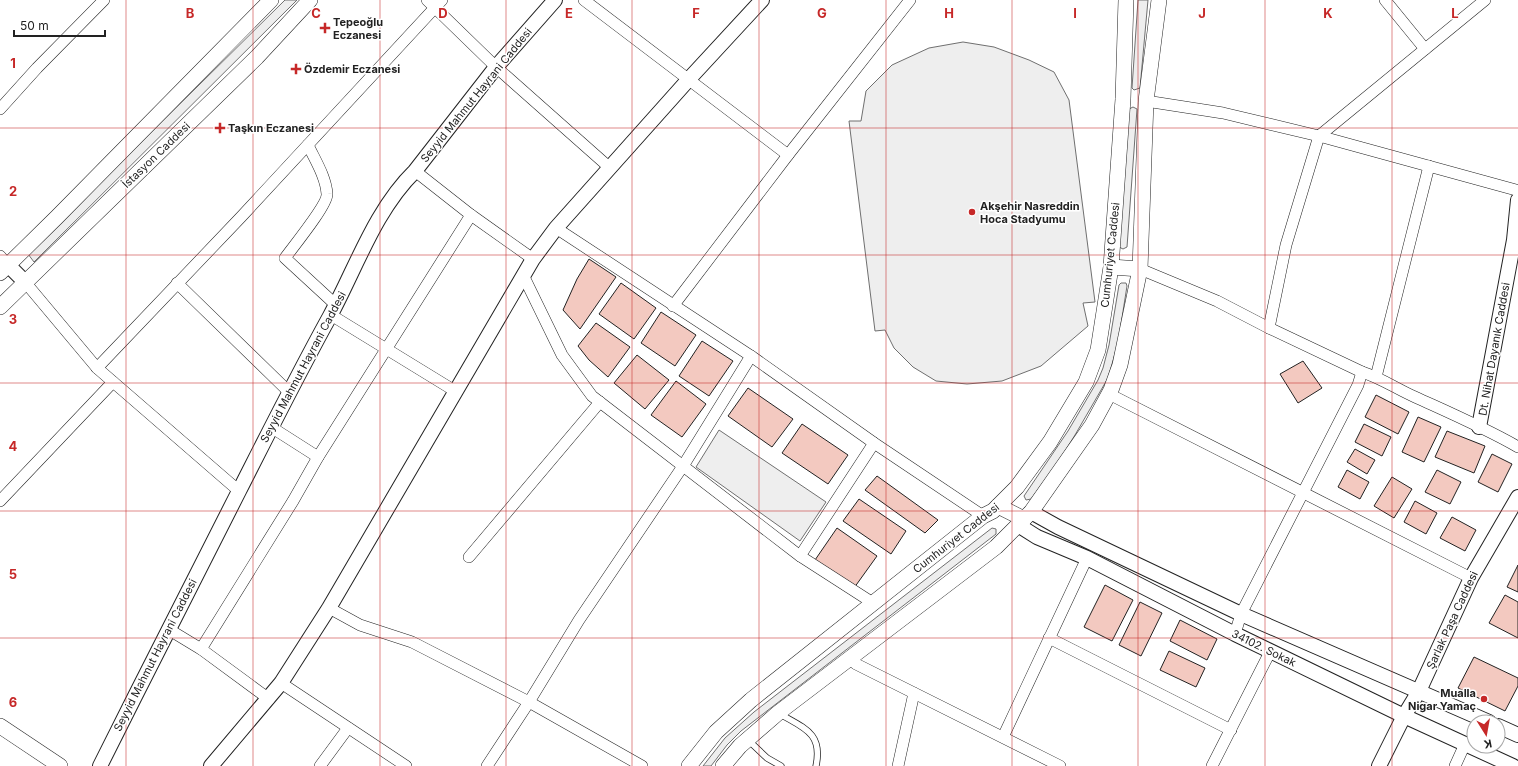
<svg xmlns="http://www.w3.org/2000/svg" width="1518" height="766" viewBox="0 0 1518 766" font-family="Inter,sans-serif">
<rect width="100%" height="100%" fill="#fff"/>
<g fill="#eee" stroke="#6f6f6f">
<polygon points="285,0 297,0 34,262 28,254"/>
<polygon points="1138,0 1148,0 1140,88 1134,90 1132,88"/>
<polygon points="963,42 994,47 1029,60 1054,72 1069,100 1095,302 1083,303 1088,326 1041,366 1002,381 967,384 936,381 913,367 894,348 885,330 875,331 849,121 861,121 866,91 892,65 929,48"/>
<polygon points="1133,107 1137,109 1127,247 1123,249 1119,247 1129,109"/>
<polygon points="1121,283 1126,283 1127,286 1118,343 1108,378 1075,435 1058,462 1031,499 1026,500 1024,496 1068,431 1098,380 1103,368 1109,345 1119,285"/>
<polygon points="719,430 826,502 800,541 696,467"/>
<polygon points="992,528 996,529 996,534 741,731 727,745 711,766 703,766 725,738 754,712"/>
</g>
<g fill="#f3c9c0" stroke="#222">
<polygon points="589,259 616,277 580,329 563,310 577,279"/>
<polygon points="621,283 656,308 634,339 599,314"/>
<polygon points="661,312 696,335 675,366 641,343"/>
<polygon points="596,323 630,347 608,377 589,360 578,346"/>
<polygon points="702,341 733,361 709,396 679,376"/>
<polygon points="637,355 669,380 645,409 614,383"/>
<polygon points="1303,361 1322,388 1298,403 1280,374"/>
<polygon points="676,381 706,404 682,437 651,415"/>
<polygon points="748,388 793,419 772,447 728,416"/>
<polygon points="1376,395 1409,412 1398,434 1365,417"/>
<polygon points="1418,417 1441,427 1424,462 1402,452"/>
<polygon points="802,424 848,455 828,484 782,453"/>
<polygon points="1364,424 1391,437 1382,456 1355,442"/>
<polygon points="1447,431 1485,446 1474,473 1435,457"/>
<polygon points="1355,449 1375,460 1367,474 1347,462"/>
<polygon points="1492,454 1512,464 1498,492 1478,482"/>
<polygon points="1347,470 1369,482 1360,499 1338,487"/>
<polygon points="1437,470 1461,482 1450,504 1425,492"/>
<polygon points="877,476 938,520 925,533 865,490"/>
<polygon points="1392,477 1412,489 1394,518 1374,506"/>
<polygon points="859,499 906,531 891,554 843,521"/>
<polygon points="1415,501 1437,513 1426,534 1404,522"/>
<polygon points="1452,517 1476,530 1465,551 1440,538"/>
<polygon points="837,528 877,556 854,588 815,560"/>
<polygon points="1518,565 1518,592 1507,587"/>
<polygon points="1105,585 1133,600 1112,641 1084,627"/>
<polygon points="1505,595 1518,602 1518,638 1489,623"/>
<polygon points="1140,602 1162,613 1141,656 1119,645"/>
<polygon points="1180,620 1217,639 1207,660 1170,641"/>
<polygon points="1169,651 1205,668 1196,687 1160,670"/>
<polygon points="1474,657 1518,678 1518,686 1505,711 1458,688"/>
</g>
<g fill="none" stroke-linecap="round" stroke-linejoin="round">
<g stroke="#222" stroke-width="7">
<g id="service">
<path d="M 780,714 C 804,728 823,733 816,766"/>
<polyline points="747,739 767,758 781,766"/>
</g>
</g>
<g stroke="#222" stroke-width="12">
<g id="minor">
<polyline points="427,0 496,67 610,168"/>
<polyline points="584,0 788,155"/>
<polyline points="1385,0 1425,49"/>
<polyline points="1146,101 1223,113 1319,136 1516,190"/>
<polyline points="0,109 37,68 104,0"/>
<path d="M 308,145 C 315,160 326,177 327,194 C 328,204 293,247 285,258 L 336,305"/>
<polyline points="415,171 471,215 533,259"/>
<polyline points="556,228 751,356 874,443 983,516"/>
<polyline points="0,256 8,265"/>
<path d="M 1140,269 L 1217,301 L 1269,328 L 1362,372 C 1381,378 1397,389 1415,397 C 1450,413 1485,428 1518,447"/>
<polyline points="523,275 562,355 592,396 800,556 873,603"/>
<polyline points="25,282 97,368 239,491"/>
<polyline points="177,283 289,392"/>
<polyline points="673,306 788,155 910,0"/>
<polyline points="331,315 455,391"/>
<polyline points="1269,328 1286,245 1319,136 1485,0"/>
<polyline points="97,368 241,217 442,0"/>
<polyline points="1376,377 1429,166"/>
<polyline points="1109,394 1471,578"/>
<polyline points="271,427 318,457"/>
<polyline points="0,501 113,382"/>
<polyline points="800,556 874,443"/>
<polyline points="469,557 600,402"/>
<polyline points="329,608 360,625 412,642 529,702 642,766"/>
<polyline points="168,629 201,649 269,699"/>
<polyline points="1235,634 1241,614 1358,385 1362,372"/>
<polyline points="1049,638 1231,730"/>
<polyline points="201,649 293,501 318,457 471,215"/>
<polyline points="849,658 856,664 1060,766"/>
<polyline points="281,683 406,766"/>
<polyline points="1003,737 1087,558"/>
<polyline points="320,766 348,728"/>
<polyline points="487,766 529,702 579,620 683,466 751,356"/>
<polyline points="898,766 914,693"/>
<polyline points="1212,766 1270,652"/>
<polyline points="1455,766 1465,744"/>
</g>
</g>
<g stroke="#222" stroke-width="16">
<g id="tertiary">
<polyline points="8,265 25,282"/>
<polyline points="1479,427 1514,240 1518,200"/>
<polyline points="1031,512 1058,527 1241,614 1489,722"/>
<polyline points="1018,525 1037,537 1087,558 1235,634 1404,716 1513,766"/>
<polyline points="1498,726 1518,735"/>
<path d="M 100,766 C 146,674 193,582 239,491 C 269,432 298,374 330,316 C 356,268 375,210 415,171 L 496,67 L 555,0"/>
<polyline points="211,766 281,683 329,608 533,259 556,228 689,79 762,0"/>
<polyline points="1379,766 1404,716 1419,691 1471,578 1518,497"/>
</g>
</g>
<g stroke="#222" stroke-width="16">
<g id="secondary">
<polyline points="1111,267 1140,269"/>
<polyline points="0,273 57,217 271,0"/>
<polyline points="0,307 257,57 310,0"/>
<polyline points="998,506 1024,519"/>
<polyline points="0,726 60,766"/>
<polyline points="689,766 716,732 751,700 983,516 993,511 1017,487 1050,442 1086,382 1098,350 1111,267 1123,99 1126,0"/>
<polyline points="723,766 740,746 778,713 996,547 1031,512 1092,425 1111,390 1120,365 1140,269 1146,101 1159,0"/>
</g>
</g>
<use href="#service" stroke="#fff" stroke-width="5.5"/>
<use href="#minor" stroke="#fff" stroke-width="11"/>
<use href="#tertiary" stroke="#fff" stroke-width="14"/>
<use href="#secondary" stroke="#fff" stroke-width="15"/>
</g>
<path fill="none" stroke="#c62828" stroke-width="1" stroke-opacity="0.55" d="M 126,0 L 126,766M 253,0 L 253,766M 380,0 L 380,766M 506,0 L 506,766M 632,0 L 632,766M 759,0 L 759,766M 886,0 L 886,766M 1012,0 L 1012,766M 1138,0 L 1138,766M 1265,0 L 1265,766M 1392,0 L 1392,766M 0,128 L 1518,128M 0,255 L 1518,255M 0,383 L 1518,383M 0,511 L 1518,511M 0,638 L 1518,638"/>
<g fill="#c62828" stroke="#fff" stroke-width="1.5">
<path d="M323 22h4v4h4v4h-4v4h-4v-4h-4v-4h4z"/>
<path d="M294 63h4v4h4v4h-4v4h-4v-4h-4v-4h4z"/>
<path d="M218 122h4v4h4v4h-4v4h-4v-4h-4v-4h4z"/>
<circle cx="972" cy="212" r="4"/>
<circle cx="1484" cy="699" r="4"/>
</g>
<g text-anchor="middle" stroke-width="3" stroke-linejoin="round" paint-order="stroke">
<g font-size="11" font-weight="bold" fill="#222" stroke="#fff" text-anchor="start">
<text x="333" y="26">Tepeoğlu<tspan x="333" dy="13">Eczanesi</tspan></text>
<text x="304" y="73">Özdemir Eczanesi</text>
<text x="228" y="132">Taşkın Eczanesi</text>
<text x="980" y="210">Akşehir Nasreddin<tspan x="980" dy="13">Hoca Stadyumu</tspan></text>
<text x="1476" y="697" text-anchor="end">Mualla<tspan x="1476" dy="13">Nigar Yamaç</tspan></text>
</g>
<g font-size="11" fill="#222" stroke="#fff">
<text transform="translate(476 95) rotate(-51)" y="4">Seyyid Mahmut Hayrani Caddesi</text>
<text transform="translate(156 155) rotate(-44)" y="4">İstasyon Caddesi</text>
<text transform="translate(1110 255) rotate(-84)" y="4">Cumhuriyet Caddesi</text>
<text transform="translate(1494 349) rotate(-80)" y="4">Dt. Nihat Dayanık Caddesi</text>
<text transform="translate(303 367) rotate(-62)" y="4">Seyyid Mahmut Hayrani Caddesi</text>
<text transform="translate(956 538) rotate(-38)" y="4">Cumhuriyet Caddesi</text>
<text transform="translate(1452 620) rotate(-65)" y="4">Şarlak Paşa Caddesi</text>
<text transform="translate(1264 648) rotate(26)" y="4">34102. Sokak</text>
<text transform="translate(155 655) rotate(-63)" y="4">Seyyid Mahmut Hayrani Caddesi</text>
</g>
</g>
<g font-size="13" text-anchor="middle" font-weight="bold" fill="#c62828" stroke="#fff" stroke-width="3" stroke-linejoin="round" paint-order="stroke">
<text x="190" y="18">B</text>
<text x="316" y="18">C</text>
<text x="443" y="18">D</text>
<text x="569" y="18">E</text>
<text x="696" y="18">F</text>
<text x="822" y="18">G</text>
<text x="949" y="18">H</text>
<text x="1075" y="18">I</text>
<text x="1202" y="18">J</text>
<text x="1328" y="18">K</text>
<text x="1455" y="18">L</text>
<text x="13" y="68">1</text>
<text x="13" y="196">2</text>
<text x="13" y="324">3</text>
<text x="13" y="451">4</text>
<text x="13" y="579">5</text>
<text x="13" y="707">6</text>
</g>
<g transform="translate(1486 734) rotate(169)"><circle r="19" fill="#ffffff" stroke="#a7a7a7"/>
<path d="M0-3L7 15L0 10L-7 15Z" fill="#c62828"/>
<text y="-6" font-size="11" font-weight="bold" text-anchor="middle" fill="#222222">K</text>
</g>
<path d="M14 30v6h91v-6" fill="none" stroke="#222222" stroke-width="2"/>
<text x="20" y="30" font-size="12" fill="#222222" stroke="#ffffff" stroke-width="3" paint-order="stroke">50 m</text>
</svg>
